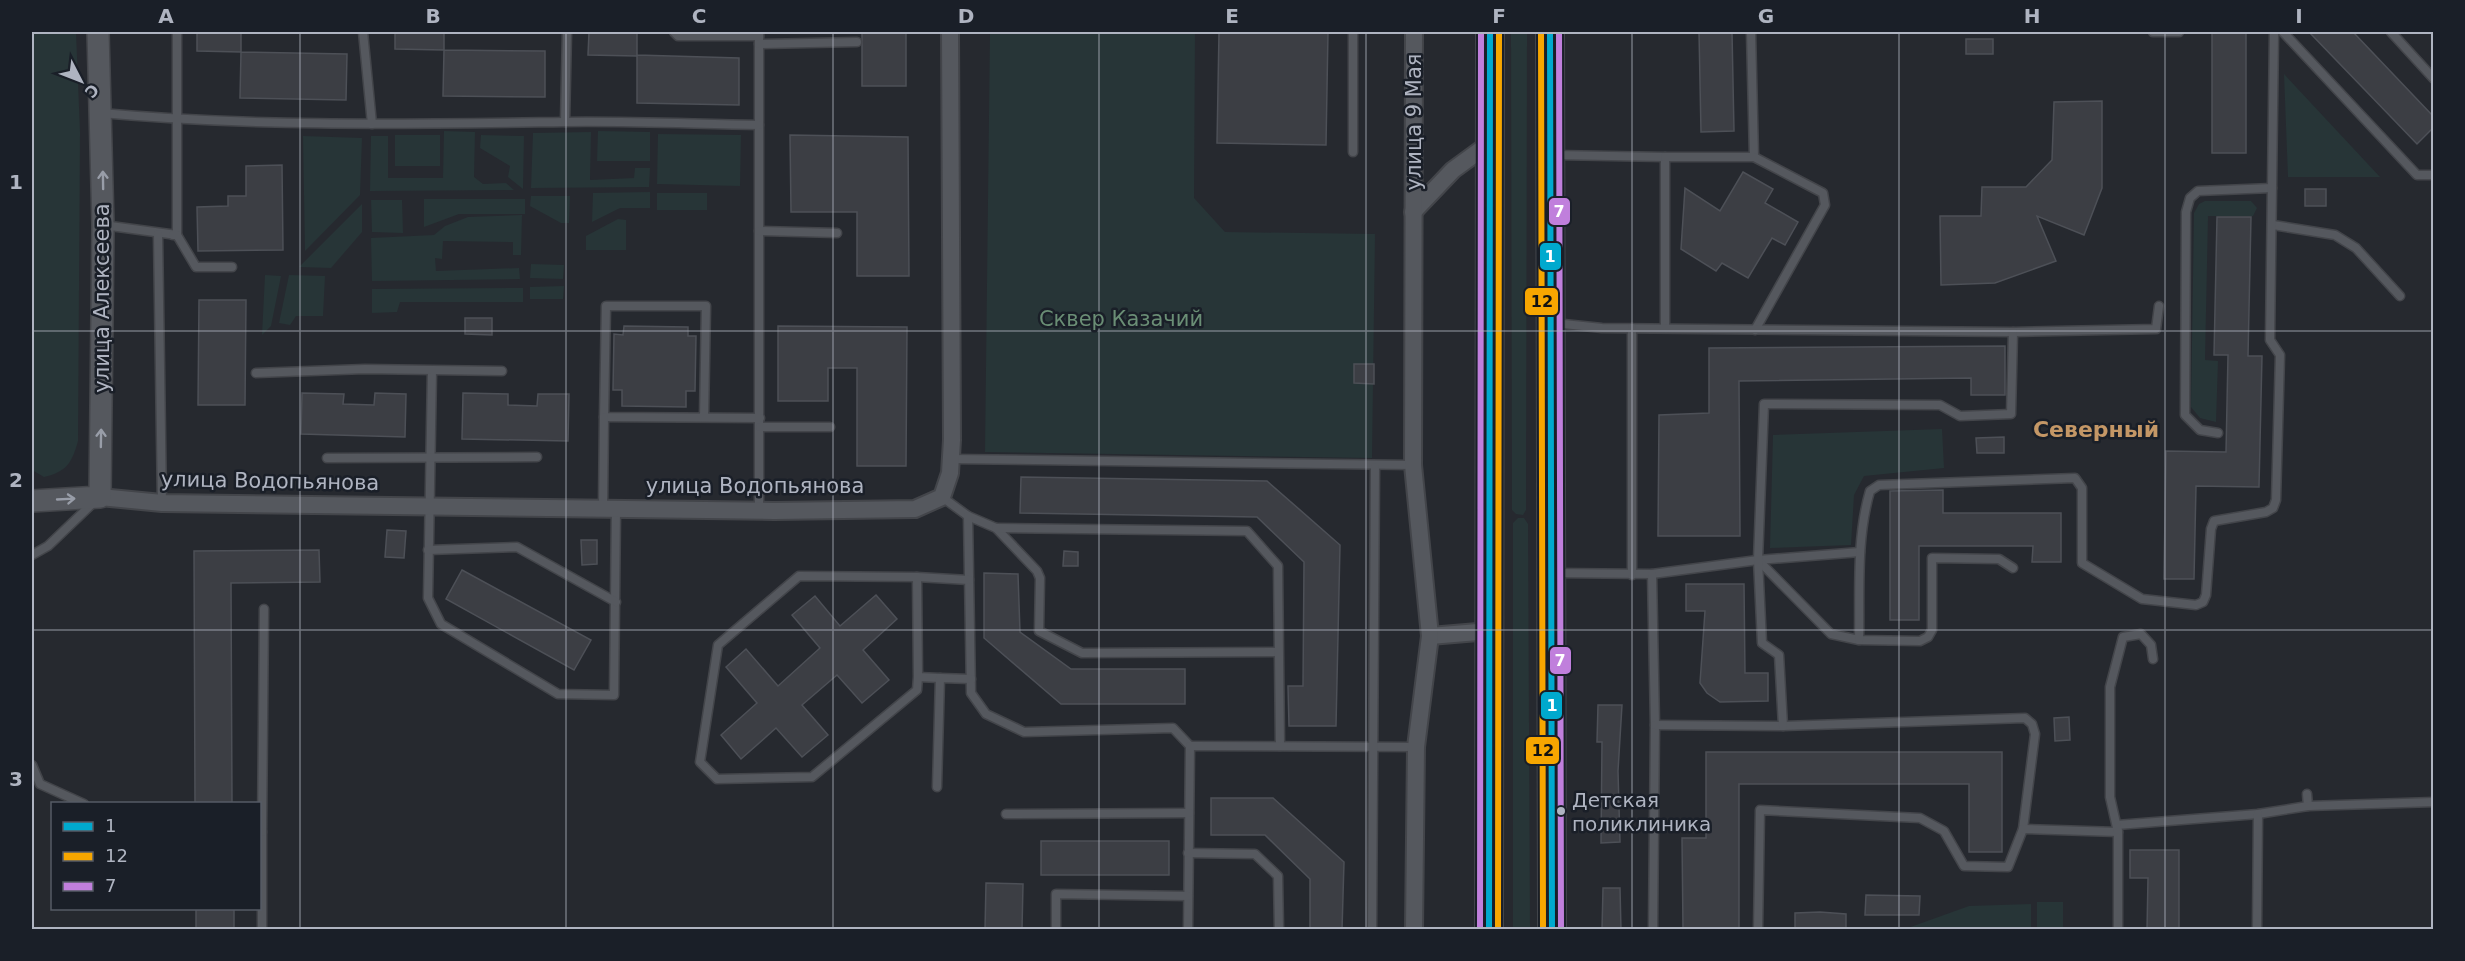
<svg xmlns="http://www.w3.org/2000/svg" width="2465" height="961" viewBox="0 0 2465 961" font-family="'DejaVu Sans',sans-serif">
<rect width="100%" height="100%" fill="#26292f"/>
<g fill="#273537">
<path d="M 32,32 L 76,32 L 80,132 L 78,441 C 72,463 66,472 44,477 L 32,470 Z"/>
<polygon points="990,32 1195,32 1194,198 1225,232 1375,234 1372,458 985,452"/>
<polygon points="1511,32 1527,32 1526,510 1523,515 1516,514 1512,510"/>
<polygon points="2284,74 2380,177 2288,177"/>
<polygon points="444,131 475,132 474,177 483,184 506,183 514,190 370,191 371,136 388,136 388,178 443,178"/>
<polygon points="598,131 650,132 650,161 597,161"/>
<polygon points="591,132 590,180 634,178 635,168 650,168 649,187 531,188 533,133"/>
<polygon points="658,134 741,135 740,186 657,184"/>
<rect x="395" y="135" width="45" height="31"/>
<polygon points="481,135 524,136 523,189 508,177 510,166 480,148"/>
<polygon points="303,136 362,138 360,195 305,251"/>
<polygon points="650,192 650,208 620,208 592,222 593,193"/>
<rect x="657" y="193" width="50" height="17"/>
<polygon points="531,196 570,196 569,223 561,223 530,206"/>
<polygon points="424,199 525,199 525,214 459,214 424,227"/>
<polygon points="371,200 402,200 403,233 372,232"/>
<polygon points="2205,201 2251,201 2257,208 2253,216 2208,216 2205,360 2218,361 2216,422 2200,418 2191,407 2194,213 2199,204"/>
<polygon points="362,204 362,232 331,268 299,267"/>
<polygon points="522,215 521,255 513,255 513,242 443,241 442,259 435,258 436,271 519,268 520,279 372,281 371,238 434,235 445,226 468,217"/>
<polygon points="618,219 626,220 626,250 586,250 586,236"/>
<polygon points="531,264 564,265 563,279 530,278"/>
<polygon points="265,275 281,276 271,326 262,335"/>
<polygon points="289,275 325,276 323,316 296,316 290,325 279,323"/>
<polygon points="564,286 563,299 530,299 530,287"/>
<polygon points="523,288 523,302 400,302 397,312 372,313 372,289"/>
<polygon points="1942,429 1944,468 1864,476 1854,495 1851,545 1770,548 1773,435"/>
<polygon points="1518,518 1524,518 1528,524 1530,930 1513,929 1513,523"/>
<rect x="2037" y="902" width="26" height="27"/>
<polygon points="2031,904 2031,929 1905,929 1969,906"/>
</g>
<g fill="#3c3e44" stroke="#4d5057" stroke-width="1.5">
<polygon points="197,32 241,32 241,52 347,54 346,100 240,98 241,52 197,51"/>
<polygon points="395,32 444,32 444,50 545,51 545,97 443,96 444,50 395,49"/>
<polygon points="589,32 637,32 637,55 739,58 739,105 637,103 637,56 588,55"/>
<rect x="862" y="32" width="44" height="54"/>
<polygon points="1219,32 1328,32 1326,145 1217,143"/>
<polygon points="1699,32 1732,32 1734,131 1701,132"/>
<rect x="2212" y="32" width="34" height="121"/>
<polygon points="2309,32 2353,32 2433,116 2433,128 2417,144"/>
<rect x="1966" y="39" width="27" height="15"/>
<polygon points="2102,101 2102,188 2084,235 2037,216 2056,261 1995,283 1941,285 1940,216 1981,216 1982,187 2026,187 2052,160 2054,102"/>
<polygon points="790,135 908,137 909,276 857,276 857,212 791,212"/>
<polygon points="282,165 283,250 198,251 197,207 228,206 228,196 246,196 246,166"/>
<polygon points="1743,172 1773,189 1765,203 1798,222 1785,245 1772,238 1748,278 1722,263 1716,271 1681,249 1685,188 1720,211"/>
<rect x="2305" y="189" width="21" height="17"/>
<polygon points="2217,217 2251,217 2248,356 2262,356 2259,487 2196,486 2194,579 2164,579 2166,451 2226,452 2228,355 2214,355"/>
<polygon points="199,300 246,300 245,405 198,405"/>
<polygon points="465,318 492,318 492,335 465,334"/>
<polygon points="624,326 688,327 688,336 696,336 695,391 686,391 686,407 622,406 622,390 613,390 614,334 623,335"/>
<polygon points="778,326 907,327 906,466 857,466 857,368 828,368 828,401 778,401"/>
<polygon points="2005,346 2005,395 1971,395 1971,378 1739,381 1740,536 1658,536 1659,415 1709,413 1709,348"/>
<polygon points="1354,364 1374,364 1374,384 1354,383"/>
<polygon points="302,393 344,394 343,404 374,405 375,393 406,394 405,437 301,434"/>
<polygon points="463,393 508,394 508,405 537,406 538,394 569,394 568,441 462,439"/>
<polygon points="2004,437 2004,453 1977,453 1976,438"/>
<polygon points="1021,477 1267,481 1340,545 1336,726 1289,726 1288,686 1303,686 1304,562 1257,517 1020,513"/>
<polygon points="1943,490 1943,513 2061,513 2061,562 2032,562 2033,546 1919,546 1919,620 1890,620 1890,491"/>
<polygon points="387,530 406,531 404,558 385,557"/>
<polygon points="581,540 597,540 597,564 582,565"/>
<polygon points="319,550 320,582 231,583 232,804 195,804 194,551"/>
<polygon points="1064,551 1078,552 1078,566 1063,566"/>
<polygon points="462,570 591,640 574,670 446,599"/>
<polygon points="984,573 1018,574 1020,632 1071,669 1185,669 1185,704 1061,704 984,638"/>
<polygon points="1686,584 1744,584 1745,673 1768,673 1768,701 1720,702 1707,693 1700,683 1705,611 1686,611"/>
<polygon points="876,595 897,619 863,650 889,680 862,703 837,675 802,705 828,735 802,757 776,728 741,759 721,735 757,703 726,667 746,649 778,686 820,648 792,615 815,596 840,626"/>
<polygon points="1598,705 1622,705 1618,771 1620,842 1601,843 1602,742 1597,742"/>
<polygon points="2069,717 2070,740 2055,741 2054,718"/>
<polygon points="1706,752 2002,752 2002,852 1969,852 1969,784 1739,784 1739,930 1683,930 1682,838 1706,838"/>
<polygon points="1211,798 1273,798 1344,862 1342,930 1310,930 1310,879 1265,835 1211,835"/>
<rect x="1041" y="841" width="128" height="34"/>
<polygon points="2130,850 2179,850 2179,930 2147,930 2148,878 2130,878"/>
<polygon points="986,883 1023,884 1022,930 985,930"/>
<polygon points="1603,888 1620,888 1621,930 1602,930"/>
<polygon points="1866,895 1920,896 1919,915 1865,915"/>
<rect x="196" y="909" width="38" height="21"/>
<polygon points="1820,912 1846,914 1846,928 1795,930 1795,913"/>
</g>
<g fill="none" stroke-linecap="round" stroke-linejoin="round">
<g stroke="#43454a" stroke-width="11">
<g id="service">
<polyline points="363,32 372,124"/>
<polyline points="674,32 678,36 759,36"/>
<polyline points="759,32 759,510"/>
<polyline points="1751,32 1754,157"/>
<polyline points="2153,32 2179,32"/>
<polyline points="2283,32 2417,175 2434,175"/>
<polyline points="2391,32 2434,79"/>
<polyline points="759,44 857,42"/>
<path d="M 101,113 C 255,127 410,124 564,122 C 629,121 694,124 759,125"/>
<polyline points="565,122 567,32"/>
<polyline points="1353,152 1353,32"/>
<polyline points="1555,155 1665,157 1665,327"/>
<polyline points="1665,157 1754,157 1823,193 1825,205 1755,330"/>
<polyline points="103,225 177,235 177,32"/>
<polyline points="2273,225 2335,235 2356,248 2400,296"/>
<polyline points="759,231 837,233"/>
<polyline points="158,234 162,503"/>
<polyline points="173,235 177,235 196,267 232,267"/>
<polyline points="1554,323 1602,328 2013,332 2156,329 2159,306"/>
<polyline points="432,371 428,598 441,624 558,694 614,695 616,508"/>
<polyline points="256,373 365,369 502,371"/>
<polyline points="704,417 706,306 606,306 604,417 760,418"/>
<polyline points="760,427 830,427"/>
<polyline points="2218,433 2200,430 2185,415 2186,212 2190,198 2198,191 2272,188"/>
<polyline points="327,458 537,457"/>
<polyline points="951,459 1413,465"/>
<polyline points="942,497 968,516 996,528 1037,571 1040,578 1039,631 1082,653 1278,652"/>
<polyline points="603,508 604,417"/>
<polyline points="968,516 971,693 986,714 1024,732 1173,728 1190,746 1188,930"/>
<polyline points="996,528 1247,531 1278,566 1280,746"/>
<polyline points="428,550 517,547 616,602"/>
<polyline points="32,555 48,546 95,501"/>
<polyline points="1758,560 1860,552"/>
<polyline points="1556,573 1652,574 1758,560 1831,634 1859,640 1920,641 1928,637 1932,630 1932,558 1999,559 2013,568"/>
<polyline points="1652,574 1655,725 1653,930"/>
<polyline points="1632,575 1632,328"/>
<polyline points="917,577 969,580"/>
<path d="M 1859,640 C 1860,591 1856,539 1870,491 L 1879,485 L 2075,478 L 2082,488 L 2082,563 L 2142,599 L 2196,605 L 2203,602 L 2206,595 L 2211,529 L 2214,521 L 2266,512 L 2273,508 L 2276,500 L 2280,355 L 2270,340 L 2274,32"/>
<polyline points="918,677 917,577 799,576 718,645 700,762 717,779 812,777 917,690 918,677 940,678"/>
<polyline points="1655,725 1783,726 2025,718 2032,724 2035,734 2023,829 2008,867 1964,866 1944,831 1920,818 1760,810 1758,930"/>
<polyline points="1783,726 1779,655 1762,643 1758,560 1764,404 1940,405 1960,416 2011,414 2013,332"/>
<polyline points="1190,746 1416,747"/>
<polyline points="32,765 40,784 84,804"/>
<polyline points="937,787 940,678 971,679"/>
<polyline points="2307,794 2308,806"/>
<polyline points="1006,814 1189,813"/>
<polyline points="2023,829 2118,832 2117,825 2258,814 2308,806 2434,802"/>
<polyline points="260,832 262,832 262,930"/>
<polyline points="262,832 264,609"/>
<polyline points="1188,853 1255,854 1278,876 1279,930"/>
<polyline points="1056,930 1056,894 1188,896"/>
<polyline points="1372,930 1375,467"/>
<polyline points="2118,930 2118,832 2110,797 2110,687 2123,637 2141,634 2151,645 2153,659"/>
<polyline points="2257,930 2258,814"/>
</g>
</g>
<g stroke="#43454a" stroke-width="20">
<g id="minor">
<polyline points="1413,212 1453,170 1490,143"/>
<polyline points="100,497 162,503 774,511 915,509 942,497 950,473 952,440 950,32"/>
<polyline points="1430,636 1490,631"/>
<polyline points="1414,930 1416,747 1430,636 1413,465 1414,32"/>
</g>
</g>
<g stroke="#43454a" stroke-width="24">
<polyline id="tertiary" points="32,501 100,497 103,225 98,32"/>
</g>
<g stroke="#43464c" stroke-width="30">
<g id="primary">
<polyline points="1550,32 1552,930"/>
<polyline points="1489,930 1490,32"/>
</g>
</g>
<use href="#service" stroke="#55585e" stroke-width="8"/>
<use href="#minor" stroke="#55585e" stroke-width="16"/>
<use href="#tertiary" stroke="#55585e" stroke-width="21"/>
<use href="#primary" stroke="#575a60" stroke-width="27"/>
<g stroke="#1a1f28" stroke-width="10">
<g id="bus-1">
<polyline points="1550,32 1552,930"/>
<polyline points="1489,930 1490,32"/>
</g>
</g>
<g stroke="#1a1f28" stroke-width="10">
<g id="bus-2">
<polyline points="1541,32 1543,930"/>
<polyline points="1498,930 1499,32"/>
</g>
</g>
<g stroke="#1a1f28" stroke-width="10">
<g id="bus-3">
<polyline points="1559,32 1561,930"/>
<polyline points="1480,930 1481,32"/>
</g>
</g>
<use href="#bus-1" stroke="#00a9ce" stroke-width="6"/>
<use href="#bus-2" stroke="#f7a600" stroke-width="6"/>
<use href="#bus-3" stroke="#c07fdc" stroke-width="6"/>
</g>
<defs><path id="oneway-shaft" d="M-6 0H5M1.5-3L5.5 0L1.5 3" fill="none" stroke-width="1.6" stroke-linecap="round" stroke-linejoin="round" transform="scale(1.5)"/></defs>
<g stroke="#989da8">
<use href="#oneway-shaft" transform="translate(103 180) rotate(-91)"/>
<use href="#oneway-shaft" transform="translate(101 438) rotate(-89)"/>
<use href="#oneway-shaft" transform="translate(66 499) rotate(-3)"/>
</g>
<path fill="none" stroke="#afb4c1" stroke-width="1.5" stroke-opacity="0.55" d="M 300,32 L 300,930M 566,32 L 566,930M 833,32 L 833,930M 1099,32 L 1099,930M 1366,32 L 1366,930M 1632,32 L 1632,930M 1899,32 L 1899,930M 2165,32 L 2165,930M 32,331 L 2434,331M 32,630 L 2434,630"/>
<circle fill="#afb4c1" stroke="#1a1f28" stroke-width="2" cx="1561" cy="811" r="5"/>
<g text-anchor="middle" stroke-width="5" stroke-linejoin="round" paint-order="stroke">
<g font-size="20" fill="#afb4c1" stroke="#1a1f28" text-anchor="start">
<text x="1572" y="807">Детская<tspan x="1572" dy="24">поликлиника</tspan></text>
</g>
<g font-size="21" fill="#afb4c1" stroke="#1a1f28">
<text transform="translate(1414 122) rotate(-90)" y="7">улица 9 Мая</text>
<text transform="translate(102 298) rotate(-90)" y="7">улица Алексеева</text>
<text transform="translate(270 481) rotate(1)" y="7">улица Водопьянова</text>
<text x="755" y="493">улица Водопьянова</text>
</g>
<g font-size="21" fill="#6a8e75" stroke="#1a1f28">
<text x="1121" y="326">Сквер Казачий</text>
</g>
<g font-size="22" font-weight="bold" fill="#c49766" stroke="#1a1f28">
<text x="2096" y="437">Северный</text>
</g>
</g>
<g stroke="#1a1f28" stroke-width="2">
<rect x="1548" y="197" width="23" height="29" rx="6" fill="#c07fdc"/>
<rect x="1539" y="242" width="23" height="29" rx="6" fill="#00a9ce"/>
<rect x="1524" y="287" width="35" height="29" rx="6" fill="#f7a600"/>
<rect x="1549" y="646" width="23" height="29" rx="6" fill="#c07fdc"/>
<rect x="1540" y="691" width="23" height="29" rx="6" fill="#00a9ce"/>
<rect x="1525" y="736" width="35" height="29" rx="6" fill="#f7a600"/>
</g>
<g font-size="16" text-anchor="middle" font-weight="bold" fill="#fff">
<text x="1559" y="217">7</text>
<text x="1550" y="262">1</text>
<text x="1560" y="666">7</text>
<text x="1552" y="711">1</text>
</g>
<g font-size="16" text-anchor="middle" font-weight="bold" fill="#111">
<text x="1542" y="307">12</text>
<text x="1543" y="756">12</text>
</g>
<rect width="2465" height="961" fill="none" stroke="#1a1f28" stroke-width="66"/>
<rect x="51" y="802" width="210" height="108" fill="#1a1f28" stroke="#565b65" stroke-width="1.5"/>
<rect x="63" y="822" width="30" height="9" fill="#00a9ce" stroke="#565b65" stroke-width="1.5"/>
<text x="105" y="832" font-size="18" fill="#afb4c1">1</text>
<rect x="63" y="852" width="30" height="9" fill="#f7a600" stroke="#565b65" stroke-width="1.5"/>
<text x="105" y="862" font-size="18" fill="#afb4c1">12</text>
<rect x="63" y="882" width="30" height="9" fill="#c07fdc" stroke="#565b65" stroke-width="1.5"/>
<text x="105" y="892" font-size="18" fill="#afb4c1">7</text>
<g transform="translate(81 81) rotate(132)" stroke="#1a1f28" stroke-width="4.5" paint-order="stroke">
<path d="M0-4.5L10 22L0 15L-10 22Z" fill="#afb4c1"/>
<text y="-9" font-size="16" font-weight="bold" text-anchor="middle" fill="#afb4c1">С</text>
</g>
<rect x="33" y="33" width="2399" height="895" fill="none" stroke="#afb4c1" stroke-width="2"/>
<g font-size="20" text-anchor="middle" font-weight="bold" fill="#afb4c1">
<text x="166" y="23">A</text>
<text x="433" y="23">B</text>
<text x="699" y="23">C</text>
<text x="966" y="23">D</text>
<text x="1232" y="23">E</text>
<text x="1499" y="23">F</text>
<text x="1766" y="23">G</text>
<text x="2032" y="23">H</text>
<text x="2299" y="23">I</text>
<text x="16" y="189">1</text>
<text x="16" y="487">2</text>
<text x="16" y="786">3</text>
</g>
</svg>
